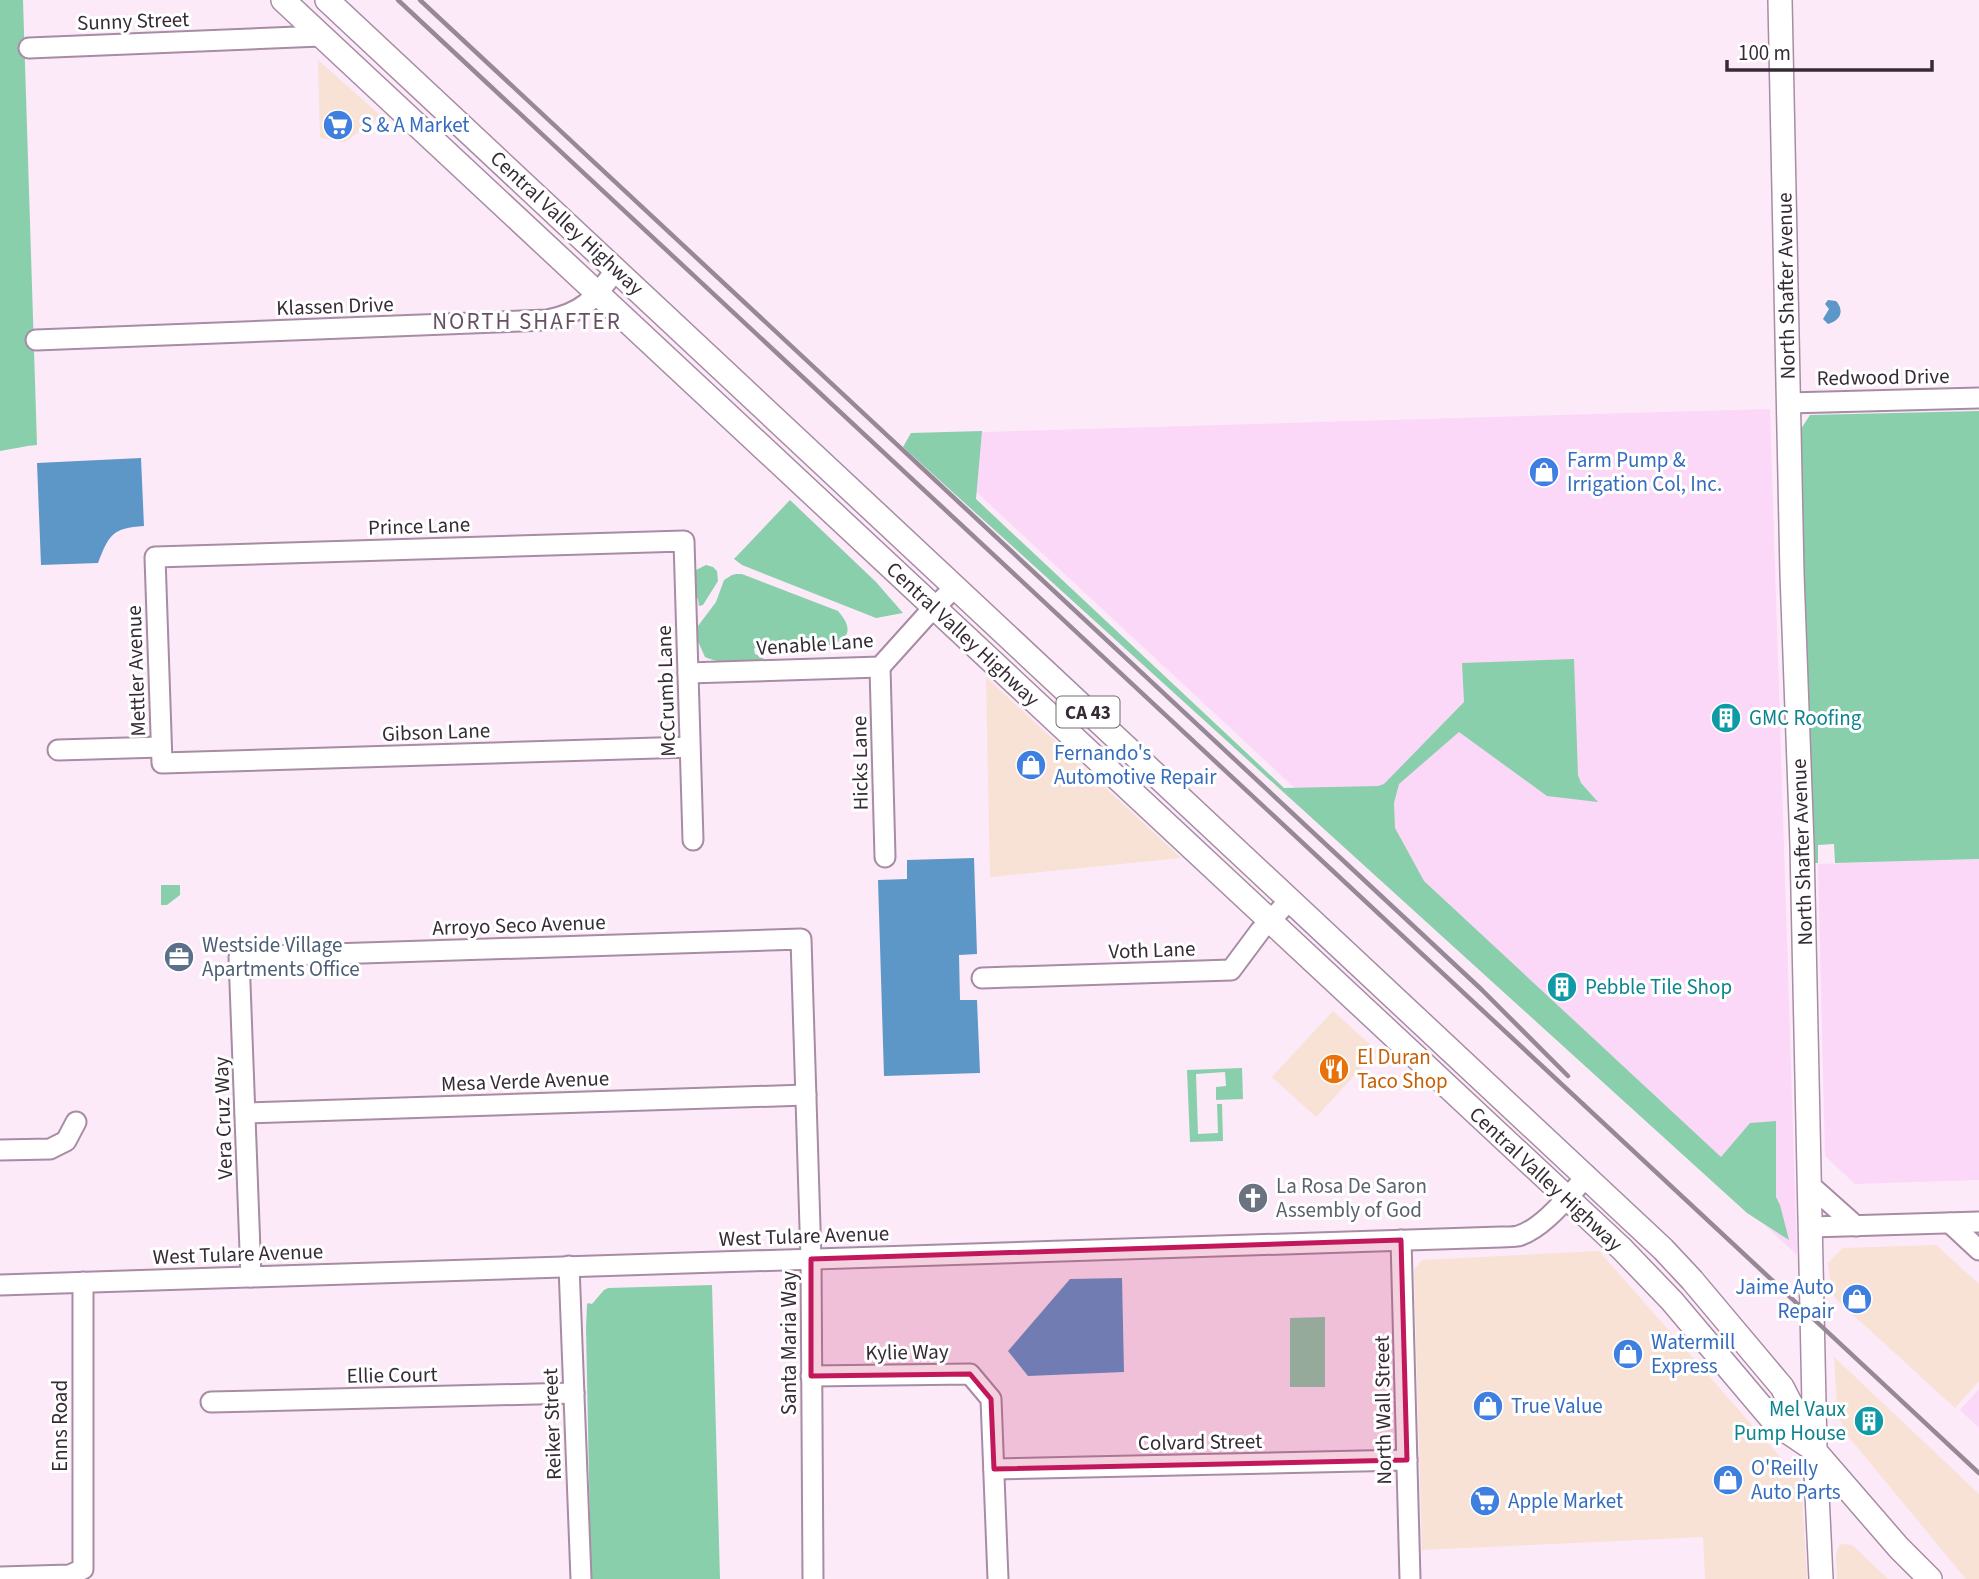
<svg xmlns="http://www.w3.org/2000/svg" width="1979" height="1579" viewBox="0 0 1979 1579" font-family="'Source Sans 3',sans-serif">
<rect width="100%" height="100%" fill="#fceaf9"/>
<g fill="#f8e1d5">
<polygon points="318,60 381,116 345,142 320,138"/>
<polygon points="986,677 1181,858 990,877"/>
<polygon points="1333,1011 1377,1051 1316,1117 1272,1077"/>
<polygon points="1936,1245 1979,1284 1979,1381 1955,1408 1836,1299 1832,1293 1828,1263 1843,1248"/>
<polygon points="1599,1251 1801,1481 1807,1579 1705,1579 1703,1537 1422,1550 1414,1270 1422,1260"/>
<polygon points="1834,1357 1979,1494 1979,1579 1966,1579 1848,1436 1839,1418 1837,1407"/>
<polygon points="1840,1544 1852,1545 1888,1579 1837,1579 1836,1554"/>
</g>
<g fill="#fbd8f7">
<polygon points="1770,409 1797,1255 914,434 1321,422"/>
<polygon points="1979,859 1979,1180 1855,1184 1825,1156 1818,864"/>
<polygon points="1979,1389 1979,1428 1960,1410"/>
</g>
<g fill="#8acfab">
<path d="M 0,0 L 23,0 L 37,445 C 24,446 13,449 0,451 Z"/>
<polygon points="1979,411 1979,859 1835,863 1834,844 1818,845 1818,863 1810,863 1797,435 1810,415"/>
<polygon points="982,431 976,499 1284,788 1378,786 1384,784 1464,702 1462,663 1574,659 1578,775 1581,783 1598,802 1547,796 1459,732 1399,784 1394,803 1395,828 1424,881 1721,1157 1750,1123 1776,1121 1776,1197 1780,1205 1789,1240 1747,1213 903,447 911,433"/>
<polygon points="790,500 876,582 903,613 876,618 742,565 734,559"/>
<polygon points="706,565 713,567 717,571 718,581 703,605 699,606 698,599 695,595 694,576 696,570"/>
<path d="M 736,574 L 742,574 L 838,611 C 879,657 777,648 755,648 L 754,649 L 755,654 L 764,658 C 748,667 721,664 705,657 L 696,637 L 698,626 L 716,602 L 724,580 L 732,575 Z"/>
<polygon points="161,885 180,885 180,895 167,905 161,905"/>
<polygon points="1242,1068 1243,1099 1216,1100 1216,1087 1226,1086 1225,1072 1196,1074 1198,1134 1218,1133 1217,1104 1222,1104 1223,1141 1190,1142 1187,1070"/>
<polygon points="712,1285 720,1579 591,1579 586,1328 587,1305 588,1303 592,1304 604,1290 608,1288"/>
<polygon points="1325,1317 1325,1387 1290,1387 1290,1318"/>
</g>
<g fill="#5d97c8">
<path d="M 1828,300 L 1836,301 C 1845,311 1840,321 1828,324 L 1823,319 L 1829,309 L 1825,304 Z"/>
<path d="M 141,458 L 144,526 C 112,528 109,535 98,563 L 41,565 L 37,463 Z"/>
<polygon points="974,858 977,954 959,955 960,1000 977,1000 980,1073 884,1076 878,880 907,879 907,860"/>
<polygon points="1122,1278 1124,1372 1028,1376 1008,1351 1070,1279"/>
</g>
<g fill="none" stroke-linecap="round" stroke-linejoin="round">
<g stroke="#a78ca4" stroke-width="23">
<g id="minor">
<polyline points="29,48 321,36"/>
<path d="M 36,340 L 547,320 C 584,313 594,298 616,270"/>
<polyline points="1788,403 1979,398"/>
<polyline points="880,667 885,857"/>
<polyline points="688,673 880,667 925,617 955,587"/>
<polyline points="690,747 162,763 155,557 684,541 693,840"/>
<polyline points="58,750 161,747"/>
<polyline points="982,978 1231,970 1260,931 1290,900"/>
<polyline points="245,1113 806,1095"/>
<polyline points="0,1150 50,1149 66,1141 76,1122"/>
<polyline points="1810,1185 1856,1226"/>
<polyline points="1950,1223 1979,1250"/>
<polyline points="1811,1227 1979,1222"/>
<polyline points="1401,1240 1410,1579"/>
<polyline points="569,1266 581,1579"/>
<polyline points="251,1277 239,957 801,939 811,1259 813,1579"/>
<path d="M 0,1285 L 1501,1237 C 1506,1237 1512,1237 1518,1236 C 1543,1229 1569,1195 1587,1176"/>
<polyline points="811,1376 970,1374 991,1399 998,1579"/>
<polyline points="211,1402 574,1393"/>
<polyline points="994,1469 1407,1460"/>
<polyline points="0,1577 70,1575 83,1569 83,1282"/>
</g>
</g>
<g stroke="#a78ca4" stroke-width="26">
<g id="major">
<polyline points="283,0 1622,1249 1672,1301 1776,1424 1813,1449"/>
<polyline points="327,0 1663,1249 1692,1280 1782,1387 1815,1451 1899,1548 1930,1579"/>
<polyline points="1780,0 1792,574 1802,845 1815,1451 1821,1579"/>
</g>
</g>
<use href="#minor" stroke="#fff" stroke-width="19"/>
<use href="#major" stroke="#fff" stroke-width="23"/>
<g stroke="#978895" stroke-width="4.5">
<polyline points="398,0 1979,1473"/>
<polyline points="420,0 1481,989 1568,1076"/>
</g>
</g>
<path fill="#c2185b" fill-opacity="0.2" stroke="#c2185b" stroke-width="5" stroke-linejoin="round" d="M 1401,1240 L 1407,1460 L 994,1469 L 991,1399 L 970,1374 L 811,1376 L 811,1259 Z"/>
<defs>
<g id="supermarket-disc" transform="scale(1.575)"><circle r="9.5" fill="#3f7fe0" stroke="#fff"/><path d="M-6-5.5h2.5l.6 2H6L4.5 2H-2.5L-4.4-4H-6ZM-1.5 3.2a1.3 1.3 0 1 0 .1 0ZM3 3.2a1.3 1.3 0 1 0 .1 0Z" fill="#fff"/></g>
<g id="shop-disc" transform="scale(1.575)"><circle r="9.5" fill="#3f7fe0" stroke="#fff"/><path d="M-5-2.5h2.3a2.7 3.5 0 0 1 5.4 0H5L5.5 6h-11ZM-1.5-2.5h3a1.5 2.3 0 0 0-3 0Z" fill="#fff"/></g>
<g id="building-disc" transform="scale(1.575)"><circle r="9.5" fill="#0f9aa8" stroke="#fff"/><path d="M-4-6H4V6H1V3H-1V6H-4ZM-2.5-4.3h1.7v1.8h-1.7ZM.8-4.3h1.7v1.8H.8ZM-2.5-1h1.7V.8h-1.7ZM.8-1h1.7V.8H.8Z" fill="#fff"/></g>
<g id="office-disc" transform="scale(1.575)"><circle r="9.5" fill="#5c6f8a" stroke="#fff"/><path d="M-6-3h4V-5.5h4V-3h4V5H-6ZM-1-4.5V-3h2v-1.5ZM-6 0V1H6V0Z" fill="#fff"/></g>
<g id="restaurant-disc" transform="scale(1.575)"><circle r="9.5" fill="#e8710a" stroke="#fff"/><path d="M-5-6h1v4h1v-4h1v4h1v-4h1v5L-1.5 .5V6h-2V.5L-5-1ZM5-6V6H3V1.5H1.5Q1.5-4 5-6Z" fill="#fff"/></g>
<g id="church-disc" transform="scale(1.575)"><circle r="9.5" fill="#6b7280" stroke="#fff"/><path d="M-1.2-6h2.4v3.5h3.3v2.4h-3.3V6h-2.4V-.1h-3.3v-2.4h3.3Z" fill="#fff"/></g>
</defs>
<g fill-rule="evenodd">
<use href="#supermarket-disc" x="338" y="125"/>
<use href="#shop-disc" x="1544" y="472"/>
<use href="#building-disc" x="1726" y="718"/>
<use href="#shop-disc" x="1031" y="765"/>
<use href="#office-disc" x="179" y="957"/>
<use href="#building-disc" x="1562" y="987"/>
<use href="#restaurant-disc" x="1334" y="1069"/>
<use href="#church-disc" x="1253" y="1198"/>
<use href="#shop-disc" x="1857" y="1299"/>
<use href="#shop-disc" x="1628" y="1354"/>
<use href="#shop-disc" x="1488" y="1406"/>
<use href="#building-disc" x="1869" y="1421"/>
<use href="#shop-disc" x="1728" y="1480"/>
<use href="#supermarket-disc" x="1485" y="1501"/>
</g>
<g text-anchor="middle" stroke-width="6" stroke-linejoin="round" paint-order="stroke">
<rect fill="#fff" stroke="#726b72" stroke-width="2" x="1056.5" y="696.5" width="63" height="31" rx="5"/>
<g font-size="19" font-weight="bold" fill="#362b35">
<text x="1088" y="719">CA 43</text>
</g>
<g font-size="21" fill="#362b35" stroke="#fff">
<text transform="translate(133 21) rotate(-2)" y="7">Sunny Street</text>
<text transform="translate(567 223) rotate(43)" y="7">Central Valley Highway</text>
<text transform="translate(1786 286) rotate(-91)" y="7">North Shafter Avenue</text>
<text transform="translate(335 306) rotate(-2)" y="7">Klassen Drive</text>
<text transform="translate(1883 377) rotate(-1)" y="7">Redwood Drive</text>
<text transform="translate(419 526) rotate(-2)" y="7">Prince Lane</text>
<text transform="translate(963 634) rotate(43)" y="7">Central Valley Highway</text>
<text transform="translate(815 644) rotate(-4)" y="7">Venable Lane</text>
<text transform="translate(136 671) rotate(-92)" y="7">Mettler Avenue</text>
<text transform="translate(666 691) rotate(-92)" y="7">McCrumb Lane</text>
<text transform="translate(436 732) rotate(-2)" y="7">Gibson Lane</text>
<text transform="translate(860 763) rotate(-91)" y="7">Hicks Lane</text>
<text transform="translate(1802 852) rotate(-92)" y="7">North Shafter Avenue</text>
<text transform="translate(519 925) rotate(-2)" y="7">Arroyo Seco Avenue</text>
<text transform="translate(1152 950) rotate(-2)" y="7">Voth Lane</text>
<text transform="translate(525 1081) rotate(-2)" y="7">Mesa Verde Avenue</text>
<text transform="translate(223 1118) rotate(-92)" y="7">Vera Cruz Way</text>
<text transform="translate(1546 1179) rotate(43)" y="7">Central Valley Highway</text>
<text transform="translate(804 1236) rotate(-2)" y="7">West Tulare Avenue</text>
<text transform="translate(238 1254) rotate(-2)" y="7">West Tulare Avenue</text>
<text transform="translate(789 1343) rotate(-90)" y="7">Santa Maria Way</text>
<text transform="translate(907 1352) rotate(-1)" y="7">Kylie Way</text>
<text transform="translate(392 1375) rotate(-1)" y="7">Ellie Court</text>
<text transform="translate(1383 1410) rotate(-91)" y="7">North Wall Street</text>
<text transform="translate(552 1424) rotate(-92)" y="7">Reiker Street</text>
<text transform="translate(60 1426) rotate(-90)" y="7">Enns Road</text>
<text transform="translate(1200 1442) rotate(-1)" y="7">Colvard Street</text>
</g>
<g font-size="21" fill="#366cbe" stroke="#fff" text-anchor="start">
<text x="361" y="132">S &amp; A Market</text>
<text x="1567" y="467">Farm Pump &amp;<tspan x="1567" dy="24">Irrigation Col, Inc.</tspan></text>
<text x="1054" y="760">Fernando's<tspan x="1054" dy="24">Automotive Repair</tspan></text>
<text x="1834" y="1294" text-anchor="end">Jaime Auto<tspan x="1834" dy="24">Repair</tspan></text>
<text x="1651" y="1349">Watermill<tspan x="1651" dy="24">Express</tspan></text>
<text x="1511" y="1413">True Value</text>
<text x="1751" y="1475">O'Reilly<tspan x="1751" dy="24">Auto Parts</tspan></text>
<text x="1508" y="1508">Apple Market</text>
</g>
<g font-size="21" fill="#0d838f" stroke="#fff" text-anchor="start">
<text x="1749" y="725">GMC Roofing</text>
<text x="1585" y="994">Pebble Tile Shop</text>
<text x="1846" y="1416" text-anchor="end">Mel Vaux<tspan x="1846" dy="24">Pump House</tspan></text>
</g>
<g font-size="21" fill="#4e5e75" stroke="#fff" text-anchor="start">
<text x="202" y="952">Westside Village<tspan x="202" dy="24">Apartments Office</tspan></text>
</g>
<g font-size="21" fill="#c56008" stroke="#fff" text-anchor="start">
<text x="1357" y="1064">El Duran<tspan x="1357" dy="24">Taco Shop</tspan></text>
</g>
<g font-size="21" fill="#5b616d" stroke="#fff" text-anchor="start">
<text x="1276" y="1193">La Rosa De Saron<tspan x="1276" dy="24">Assembly of God</tspan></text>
</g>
<g font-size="23" letter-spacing="2" fill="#674f64" stroke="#fff">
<text x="527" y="329">NORTH SHAFTER</text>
</g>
</g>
<path d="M1727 60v10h205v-10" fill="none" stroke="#362b35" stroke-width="3.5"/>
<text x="1738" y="60" font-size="21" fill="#362b35" stroke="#ffffff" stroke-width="5" paint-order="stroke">100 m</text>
</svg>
